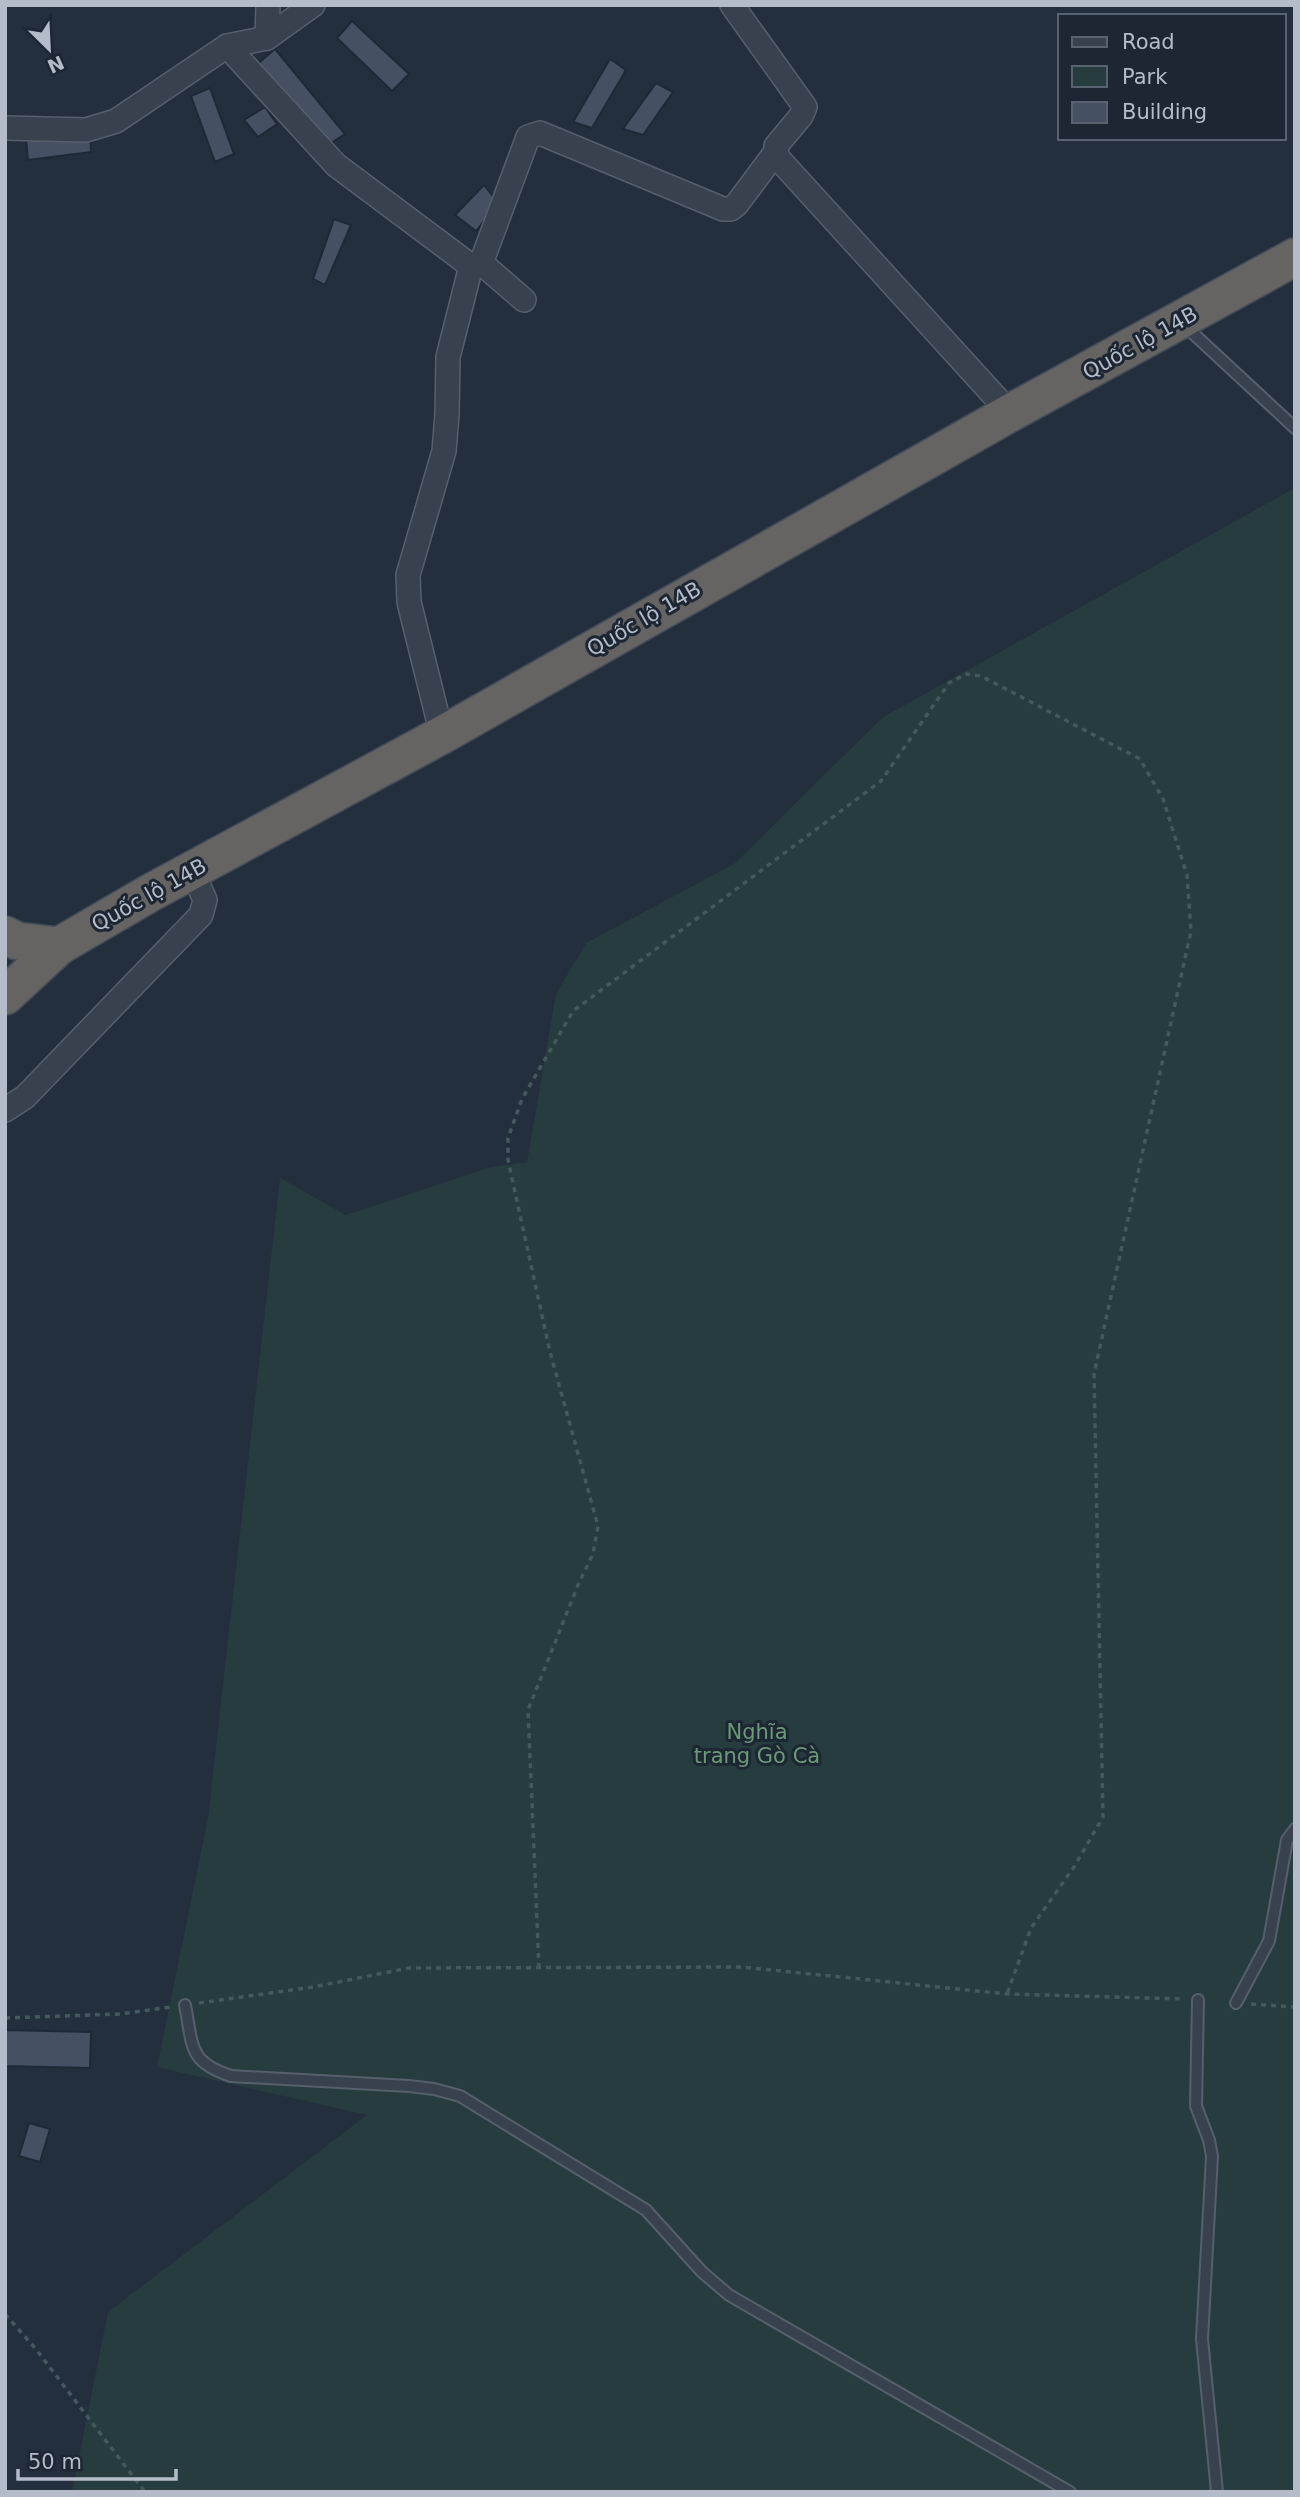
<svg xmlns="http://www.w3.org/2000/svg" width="1300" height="2497" viewBox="0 0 1300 2497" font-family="'DejaVu Sans',sans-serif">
<rect width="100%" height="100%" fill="#242f3e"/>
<polygon fill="#263c3f" points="1295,488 1295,2492 72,2492 108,2312 367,2115 157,2067 208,1818 280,1178 346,1215 491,1167 527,1162 556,994 586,943 734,864 883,717"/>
<g fill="#455162" stroke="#1f2835" stroke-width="2">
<polygon points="352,21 409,74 392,91 337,38"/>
<polygon points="275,49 345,134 328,145 255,66"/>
<polygon points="610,59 626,70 592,128 573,122"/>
<polygon points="656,83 673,92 643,135 623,129"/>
<polygon points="210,88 234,154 215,162 191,96"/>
<polygon points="265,107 277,124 258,137 244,120"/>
<polygon points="90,133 91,152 28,160 26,139"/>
<polygon points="484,185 498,203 476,231 455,215"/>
<polygon points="334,219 351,225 325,285 313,279"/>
<polygon points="5,2030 91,2032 90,2068 5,2066"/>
<polygon points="29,2123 50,2129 40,2162 19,2156"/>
</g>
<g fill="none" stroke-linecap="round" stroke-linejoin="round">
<g stroke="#565f6c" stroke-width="14">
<g id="service">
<polyline points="1184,325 1295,428"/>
<polyline points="1198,2000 1196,2106 1209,2140 1212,2156 1202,2339 1217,2492"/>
<polyline points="1236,2003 1269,1941 1287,1840 1295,1829"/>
<path d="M 185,2005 C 193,2046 188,2062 231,2076 L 409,2086 L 434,2089 L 460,2096 L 646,2210 L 702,2272 L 729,2295 L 1070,2492"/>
</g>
</g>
<g stroke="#565f6c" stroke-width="26">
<g id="minor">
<polyline points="732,5 805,107 801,116 776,146 777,157 1010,413"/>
<polyline points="267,38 268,5"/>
<polyline points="227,46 336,165 471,266 476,265 483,258 528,137 540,133 723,209 731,209 737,204 775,153"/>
<polyline points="5,128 86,130 116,121 227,46 267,38 313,5"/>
<polyline points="480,262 524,300"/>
<polyline points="442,735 409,602 408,575 444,451 447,414 448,357 471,266"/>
<polyline points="5,1110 25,1097 201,915 205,900 192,870"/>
</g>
</g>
<g stroke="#434c59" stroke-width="40">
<g id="trunk">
<polyline points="5,935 17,941 59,946"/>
<polyline points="5,996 59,946 150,893 442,735 1010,413 1295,257"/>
</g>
</g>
<g stroke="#44595c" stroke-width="3.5" stroke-dasharray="5 5" stroke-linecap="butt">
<polyline points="539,1968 528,1710 578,1585 593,1554 598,1526 550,1352 508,1160 508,1138 522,1099 573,1011 881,781 949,683 966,674 981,676 1140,759 1163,799 1187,875 1191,931 1094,1374 1103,1817 1074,1867 1031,1928 1007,1994"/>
<polyline points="199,2003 313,1987 409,1968 742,1967 1007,1994 1184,1999"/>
<polyline points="1251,2004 1295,2007"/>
<polyline points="5,2018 120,2014 171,2007"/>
<polyline points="5,2314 35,2348 145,2492"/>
</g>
<use href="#service" stroke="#38414e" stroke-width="10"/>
<use href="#minor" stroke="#38414e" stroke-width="23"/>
<use href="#trunk" stroke="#656462" stroke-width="37"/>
</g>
<g text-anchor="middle" stroke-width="6" stroke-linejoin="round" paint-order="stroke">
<g font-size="21" fill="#b4bcc9" stroke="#1d2633">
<text transform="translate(1140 343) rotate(-29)" y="7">Quốc lộ 14B</text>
<text transform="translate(644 619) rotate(-30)" y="7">Quốc lộ 14B</text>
<text transform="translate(149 895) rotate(-29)" y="7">Quốc lộ 14B</text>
</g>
<g font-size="21" fill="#6b9a76" stroke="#1d2633">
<text x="757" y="1739">Nghĩa<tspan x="757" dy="24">trang Gò Cà</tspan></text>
</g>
</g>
<rect width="1300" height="2497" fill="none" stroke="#b4bcc9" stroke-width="14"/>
<rect x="1058" y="14" width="228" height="126" fill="#1d2633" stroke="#59626f" stroke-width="2"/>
<rect x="1072" y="37" width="35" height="10" fill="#38414e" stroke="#59626f" stroke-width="2"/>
<text x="1122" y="49" font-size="21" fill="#b4bcc9">Road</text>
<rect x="1072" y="66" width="35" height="21" fill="#263c3f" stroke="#59626f" stroke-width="2"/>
<text x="1122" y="84" font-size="21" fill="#b4bcc9">Park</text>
<rect x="1072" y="102" width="35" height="21" fill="#455162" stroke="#59626f" stroke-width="2"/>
<text x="1122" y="119" font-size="21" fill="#b4bcc9">Building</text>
<g transform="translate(49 49) rotate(156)" stroke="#1d2633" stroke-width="5" paint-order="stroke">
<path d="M0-5L12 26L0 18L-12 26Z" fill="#b4bcc9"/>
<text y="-10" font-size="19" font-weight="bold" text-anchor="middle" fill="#b4bcc9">N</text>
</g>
<path d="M18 2469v10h158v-10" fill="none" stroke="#b4bcc9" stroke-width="3.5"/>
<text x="28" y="2469" font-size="21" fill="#b4bcc9" stroke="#1d2633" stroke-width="5" paint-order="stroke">50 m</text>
</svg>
